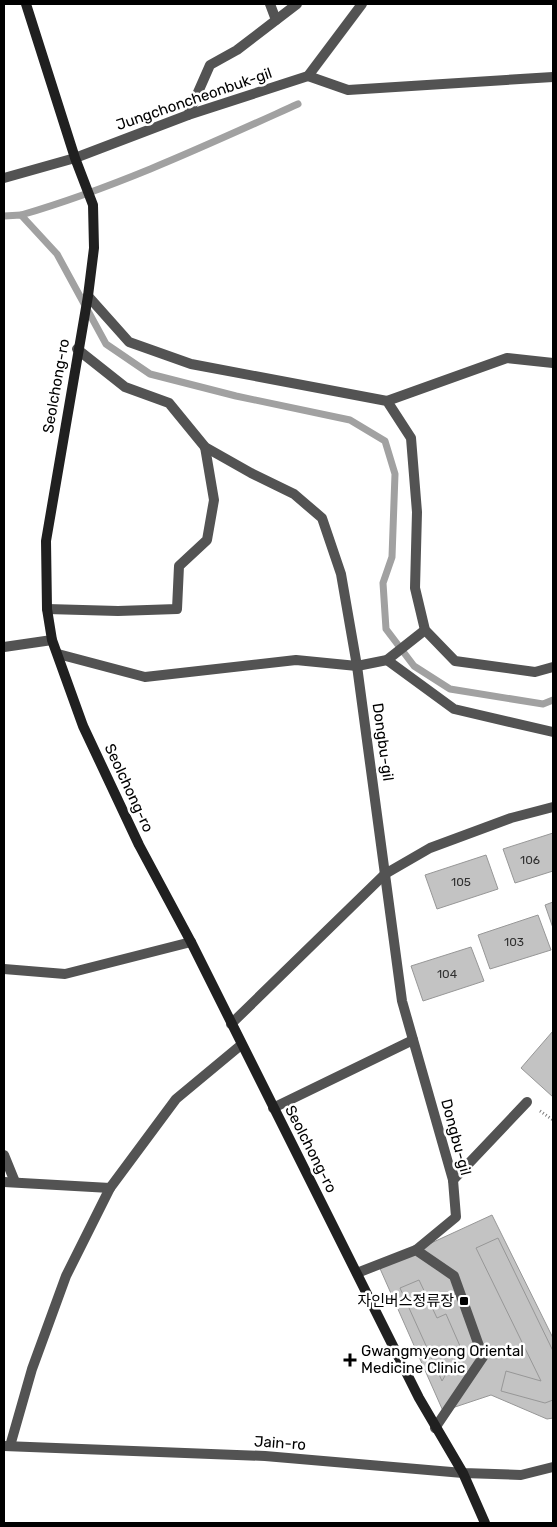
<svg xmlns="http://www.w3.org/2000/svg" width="557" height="1527" viewBox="0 0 557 1527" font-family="Rubik,'Noto Sans KR',sans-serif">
<rect width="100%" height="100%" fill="#fff"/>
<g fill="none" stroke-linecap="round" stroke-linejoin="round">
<g stroke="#a1a1a1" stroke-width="7">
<path d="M 21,215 C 117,187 207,145 298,104"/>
<polyline points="4,216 21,215 57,254 106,344 150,374 236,396 350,420 385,441 395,474 392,557 383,583 386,629 414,666 450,689 543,704 553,700"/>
</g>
</g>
<g fill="#c3c3c3" stroke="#979797">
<polygon points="553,833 553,871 515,883 503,849"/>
<polygon points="486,855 498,889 437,909 425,875"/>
<polygon points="553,902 553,928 545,905"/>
<polygon points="538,915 551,950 490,969 478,935"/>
<polygon points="471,947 484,981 423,1001 411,966"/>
<polygon points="553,1031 553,1097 521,1068"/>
<polygon points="492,1215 553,1338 553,1418 547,1419 491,1395 443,1411 378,1264 416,1250"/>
<polygon points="498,1238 553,1351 553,1400 545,1403 501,1391 506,1371 541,1381 476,1248"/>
<polygon points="419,1280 437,1318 446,1314 463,1353 456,1357 442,1381 400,1288"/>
</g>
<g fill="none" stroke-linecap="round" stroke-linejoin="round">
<polyline stroke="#757575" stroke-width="3" stroke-dasharray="1 2.5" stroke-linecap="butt" points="540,1111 553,1120"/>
<g stroke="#535353" stroke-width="10">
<polyline points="270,4 276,20"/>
<polyline points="188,115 210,65 237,50 297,4"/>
<polyline points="4,178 75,158 188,115 308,76 362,4"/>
<polyline points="88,296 129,342 191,364 387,401 411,438 417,512 415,588 425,630 455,661 535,672 553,667"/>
<polyline points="77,349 125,387 169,403 205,447 251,473 294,494 322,518 341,574 357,666 402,1001 453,1180 456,1217 416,1250"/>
<polyline points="47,609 118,611 177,609 179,566 207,540 214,500 205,447"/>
<polyline points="4,647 52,640"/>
<polyline points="58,654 145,677 296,660 357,666 387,660 425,630"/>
<polyline points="387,660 454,709 553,732"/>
<polyline points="4,969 65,974 191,942"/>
<polyline points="231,1024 385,874 430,848 511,818 553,807"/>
<polyline points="273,1108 413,1040"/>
<polyline points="453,1180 527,1102"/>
<polyline points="357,1273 416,1250 454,1276 483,1357 435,1428"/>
<polyline points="10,1446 32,1369 66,1276 110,1188"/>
</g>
<g stroke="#535353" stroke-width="10">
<polyline points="308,76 348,90 553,77"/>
<polyline points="387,401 507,358 553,363"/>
<polyline points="4,1155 15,1182"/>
<polyline points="4,1182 110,1188 176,1099 241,1045"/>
</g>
<polyline stroke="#535353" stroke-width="10" points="4,1446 265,1456 463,1473 521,1475 553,1467"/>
<polyline stroke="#202020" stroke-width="10" points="26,4 75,158 93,205 94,248 88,296 46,541 47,609 52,640 83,726 139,845 191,942 419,1398 463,1473 485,1523"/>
</g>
<g fill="#000" stroke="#fff" stroke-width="2">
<rect x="459" y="1296" width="10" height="10" rx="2.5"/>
<path d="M347.5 1352.5h5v5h5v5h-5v5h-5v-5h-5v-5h5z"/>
</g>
<g text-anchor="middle" stroke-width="5" stroke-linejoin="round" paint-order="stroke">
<g font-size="12" fill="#313131">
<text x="530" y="864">106</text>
<text x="461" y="886">105</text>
<text x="514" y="946">103</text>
<text x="447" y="978">104</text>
</g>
<g font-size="15" fill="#000" stroke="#fff">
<text transform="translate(194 99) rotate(-19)" y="5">Jungchoncheonbuk-gil</text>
<text transform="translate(56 386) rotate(-80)" y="5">Seolchong-ro</text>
<text transform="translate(383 742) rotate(82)" y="5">Dongbu-gil</text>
<text transform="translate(129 788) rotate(65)" y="5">Seolchong-ro</text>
<text transform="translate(456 1137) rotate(75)" y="5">Dongbu-gil</text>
<text transform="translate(311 1149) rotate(63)" y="5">Seolchong-ro</text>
<text transform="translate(280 1443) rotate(4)" y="5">Jain-ro</text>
</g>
<g font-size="15" fill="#000" stroke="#fff" text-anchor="end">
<text x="454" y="1306">자인버스정류장</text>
<text x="361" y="1356" text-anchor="start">Gwangmyeong Oriental<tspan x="361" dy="17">Medicine Clinic</tspan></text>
</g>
</g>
<rect width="557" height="1527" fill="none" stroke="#000000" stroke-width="10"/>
</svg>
